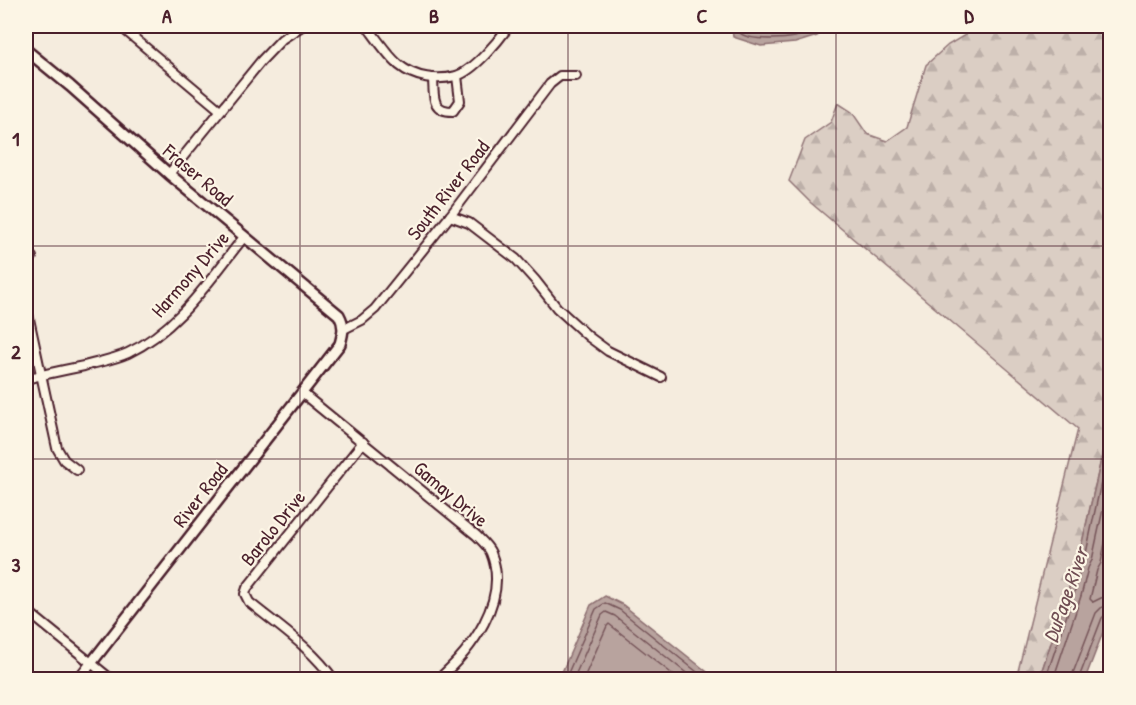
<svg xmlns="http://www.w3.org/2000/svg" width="1136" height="705" viewBox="0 0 1136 705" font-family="'Patrick Hand',sans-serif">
<defs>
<pattern id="forest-firs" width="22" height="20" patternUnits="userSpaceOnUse" patternTransform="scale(1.5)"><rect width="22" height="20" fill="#dbcec4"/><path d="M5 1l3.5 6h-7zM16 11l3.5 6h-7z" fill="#bdb0a9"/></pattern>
</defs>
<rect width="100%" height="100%" fill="#f5ecde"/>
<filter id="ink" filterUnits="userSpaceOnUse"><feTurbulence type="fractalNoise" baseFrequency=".0167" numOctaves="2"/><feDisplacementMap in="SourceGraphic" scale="12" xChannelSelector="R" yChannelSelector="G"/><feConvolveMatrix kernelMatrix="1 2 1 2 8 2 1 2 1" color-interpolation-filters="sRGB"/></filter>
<g filter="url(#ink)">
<polygon fill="url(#forest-firs)" stroke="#927678" stroke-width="1.5" points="980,26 1110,26 1110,411 1109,413 1108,426 1101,460 1079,556 1075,564 1068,592 1039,679 1016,679 1078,429 811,203 789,181 805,140 831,122 838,103 852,112 867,134 887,141 907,127 926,65 948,45"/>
<g fill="#b8a39e" stroke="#8c6e70" stroke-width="1.5">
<polygon points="734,26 832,26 817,36 795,43 761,46 733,37 732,29"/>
<polygon points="1110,411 1110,614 1085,679 1039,679 1068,592 1075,564 1079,556 1101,460 1108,426 1109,413"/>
<polygon points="605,596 623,605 716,679 559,679 591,605"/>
</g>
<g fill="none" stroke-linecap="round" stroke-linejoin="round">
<g stroke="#765459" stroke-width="1.5">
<path d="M 739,26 C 738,27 738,29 738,30 C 742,42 785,39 795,37 C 804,34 814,31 822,26"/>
<path d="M 746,26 C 760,38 788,31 805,26"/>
<polyline points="1110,518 1101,563 1097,570 1090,599 1093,602 1103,597 1110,597"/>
<polyline points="565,680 596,609 605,603 620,610 707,680"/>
<polyline points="573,680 602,615 606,612 615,616 695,680"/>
<polyline points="583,680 607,626 609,624 680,680"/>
<polyline points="1045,680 1074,594 1081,566 1085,558 1110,440"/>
<polyline points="1053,680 1081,596 1088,568 1092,560 1110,477"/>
<polyline points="1072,680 1073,673 1096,613 1102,607 1110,606"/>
<polyline points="1079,680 1080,675 1102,618 1106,614 1110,613"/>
</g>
<g stroke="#4a1f2b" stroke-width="12">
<g id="minor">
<polyline points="120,26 220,110"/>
<path d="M 367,26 C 376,38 388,56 399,65 C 415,78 437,81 456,76 C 474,71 499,40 509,26"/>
<path d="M 433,78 C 434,96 431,111 453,111 L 460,101 L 457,76"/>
<polyline points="169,174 261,61 282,39 302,26"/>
<polyline points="450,216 469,223 516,259 535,280 557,308 589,337 608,351 661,377"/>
<polyline points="26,266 32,257"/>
<polyline points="26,305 57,448 64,460 77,470"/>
<polyline points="344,329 362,320 375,309 450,216 550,84 560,76 576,76"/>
<path d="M 26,379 C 45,374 64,370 84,366 C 98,362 115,359 128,353 C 179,329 210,279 244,237"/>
<path d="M 302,393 L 476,535 C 481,540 488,546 491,553 C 510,600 471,651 437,680"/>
<polyline points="26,610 112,680"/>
<path d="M 334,680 C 312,648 278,626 249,602 L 245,594 L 247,588 L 363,442"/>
</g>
</g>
<g stroke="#4a1f2b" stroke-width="14">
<path id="tertiary" d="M 26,50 L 70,86 L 169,174 L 339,315 C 345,326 343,333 340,344 L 78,680"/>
</g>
<use href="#minor" stroke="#fcf5e5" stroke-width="8"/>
<use href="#tertiary" stroke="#fcf5e5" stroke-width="9"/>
</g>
</g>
<path fill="none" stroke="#4a1f2b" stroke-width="1.5" stroke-opacity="0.55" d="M 300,26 L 300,680M 568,26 L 568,680M 836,26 L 836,680M 26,246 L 1110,246M 26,459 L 1110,459"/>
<g text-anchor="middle" stroke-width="4.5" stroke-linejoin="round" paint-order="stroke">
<g font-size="20" fill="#4a1f2b" stroke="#fcf5e5">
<text transform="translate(198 175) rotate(40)" y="7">Fraser Road</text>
<text transform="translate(448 190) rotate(-52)" y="7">South River Road</text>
<text transform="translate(190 274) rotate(-49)" y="7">Harmony Drive</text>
<text transform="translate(451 494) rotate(40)" y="7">Gamay Drive</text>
<text transform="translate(200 495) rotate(-52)" y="7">River Road</text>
<text transform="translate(273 528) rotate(-51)" y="7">Barolo Drive</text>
</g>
<g font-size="21" font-style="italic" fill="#704d53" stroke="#fcf5e5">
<text transform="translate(1066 595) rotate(-71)" y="7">DuPage River</text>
</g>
</g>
<rect width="1136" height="705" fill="none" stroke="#fcf5e5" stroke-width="66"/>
<rect x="33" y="33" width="1070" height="639" fill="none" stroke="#4a1f2b" stroke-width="2"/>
<g font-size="20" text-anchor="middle" font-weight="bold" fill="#4a1f2b">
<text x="167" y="23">A</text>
<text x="434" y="23">B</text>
<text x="702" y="23">C</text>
<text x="969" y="23">D</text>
<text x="16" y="146">1</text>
<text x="16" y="359">2</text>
<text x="16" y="572">3</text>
</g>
</svg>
